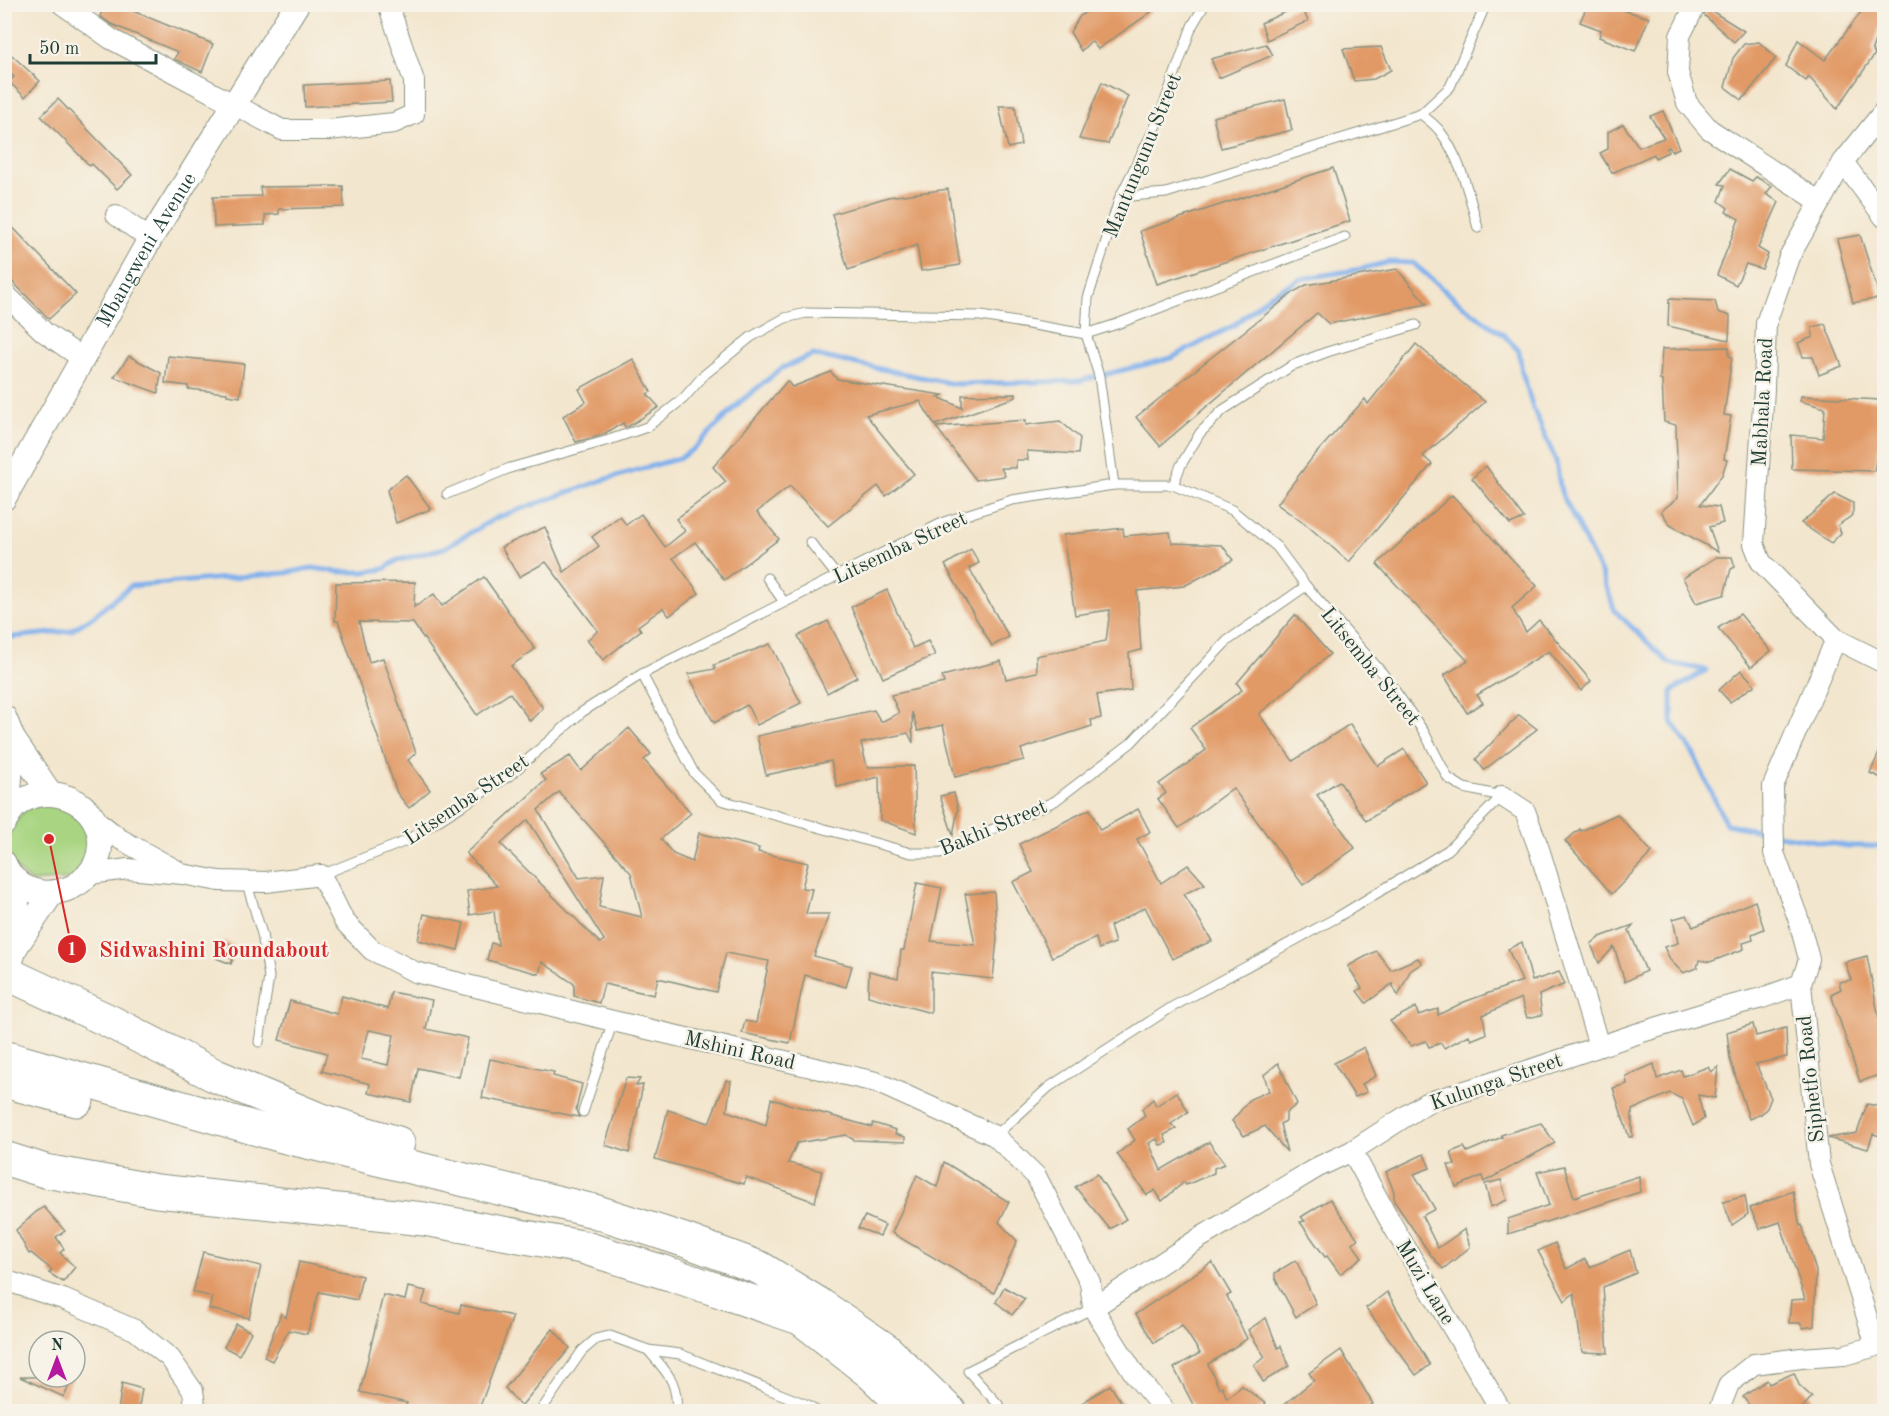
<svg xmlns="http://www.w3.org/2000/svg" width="1889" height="1416" viewBox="0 0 1889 1416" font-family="'Old Standard TT',serif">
<rect width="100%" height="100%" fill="#f7f3e8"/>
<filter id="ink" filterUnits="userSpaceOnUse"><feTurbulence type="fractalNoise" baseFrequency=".0167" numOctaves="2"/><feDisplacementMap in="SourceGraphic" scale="12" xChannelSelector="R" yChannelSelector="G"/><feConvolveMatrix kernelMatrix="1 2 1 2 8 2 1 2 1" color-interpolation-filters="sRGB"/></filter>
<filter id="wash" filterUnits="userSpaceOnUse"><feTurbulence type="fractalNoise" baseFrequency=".008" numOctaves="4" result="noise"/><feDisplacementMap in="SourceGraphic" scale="24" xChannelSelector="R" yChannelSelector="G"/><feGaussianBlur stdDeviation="1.35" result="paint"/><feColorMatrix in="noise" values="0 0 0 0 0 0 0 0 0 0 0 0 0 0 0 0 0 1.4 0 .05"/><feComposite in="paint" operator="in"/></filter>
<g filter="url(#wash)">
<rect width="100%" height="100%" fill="#f3e6ce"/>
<path fill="#a9d582" stroke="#64895b" stroke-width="1.5" d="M 32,804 L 73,808 L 89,830 L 89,857 L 72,879 L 31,882 C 25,876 14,869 10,861 C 0,835 15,819 32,804 Z"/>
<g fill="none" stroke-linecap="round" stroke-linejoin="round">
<g stroke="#81b1ec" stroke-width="5">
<polyline points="4,638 70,631 91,618 131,586 286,573 312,568 341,572 363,572 384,569 396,561 444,548 496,518 603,480 680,458 696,447 740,402 782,368 813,355 954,384 1079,381 1171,358 1233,326 1270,295 1300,279 1361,269 1389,262 1413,263 1457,301 1505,336 1519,351 1522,372 1533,408 1556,461 1561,492 1601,573 1615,611 1669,663 1706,670 1672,691 1672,722 1693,753 1726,824 1770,833"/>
<polyline points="1779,835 1847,846 1884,846"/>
</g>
</g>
<g id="blocks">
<g fill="#e19965" fill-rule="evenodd">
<polygon points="105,4 116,4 213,44 202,72 174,59 178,52 111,24 100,16"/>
<polygon points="1098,4 1145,4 1151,12 1098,49 1091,41 1081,51 1070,32 1080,16"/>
<polygon points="1588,4 1604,4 1649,18 1635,51 1599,37 1601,30 1580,22"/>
<polygon points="1867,4 1884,4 1884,16 1872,49 1875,54 1837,109 1809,77 1806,81 1786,66 1798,40 1825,60"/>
<polygon points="1301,5 1308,21 1267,40 1261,23"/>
<polygon points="1707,8 1744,31 1734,42 1704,15"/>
<polygon points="1759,42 1776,58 1742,100 1725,87 1733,58 1744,44"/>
<polygon points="1266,44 1273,55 1219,78 1211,59"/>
<polygon points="1381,47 1391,70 1374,79 1354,81 1343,49"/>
<polygon points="4,48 40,81 25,97 9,82 14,77 4,68"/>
<polygon points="390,81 392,102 305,107 304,85"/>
<polygon points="1102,82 1128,96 1108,144 1079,139"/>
<polygon points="58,99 132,175 117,189 92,164 90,166 41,116"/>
<polygon points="1285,99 1292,130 1221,148 1213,117"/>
<polygon points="999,106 1015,106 1021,145 1008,148"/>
<polygon points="1663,111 1679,148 1672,151 1669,147 1667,148 1668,152 1655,158 1654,154 1612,173 1600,153 1608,149 1608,132 1623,124 1639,147 1664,138 1650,116"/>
<polygon points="1333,168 1350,221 1157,284 1140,231"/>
<polygon points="1730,169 1752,181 1756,177 1772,186 1766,194 1779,202 1758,248 1768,254 1762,269 1746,264 1736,285 1717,275 1739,219 1726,212 1728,208 1719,201 1725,185 1719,184"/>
<polygon points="343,186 344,207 279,209 279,214 265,215 265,225 214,227 213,197 261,196 260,187"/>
<polygon points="948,189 960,265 921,271 917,245 848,270 832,214 888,197"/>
<polygon points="4,218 76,294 49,319 4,273"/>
<polygon points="1860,235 1880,298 1853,303 1837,239"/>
<polygon points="1397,269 1427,304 1329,324 1317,313 1160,446 1136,417 1294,292 1306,285"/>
<polygon points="1669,299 1715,301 1718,312 1730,316 1729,340 1668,326"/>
<polygon points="1825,324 1842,366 1819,375 1813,357 1803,357 1798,343 1813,337 1812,327"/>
<polygon points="1416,344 1485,402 1423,456 1432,464 1349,562 1309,527 1277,504 1312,458 1365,399 1368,404"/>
<polygon points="1729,347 1729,356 1732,357 1724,415 1731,416 1724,459 1727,460 1722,475 1700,505 1719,507 1723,523 1709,527 1718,552 1670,525 1661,511 1678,498 1676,425 1664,422 1662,380 1660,380 1662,349"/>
<polygon points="129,356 161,373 158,393 114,377"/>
<polygon points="168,356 244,364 240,397 227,395 227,393 188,389 188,386 165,383"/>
<polygon points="633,359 651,392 647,394 659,407 629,426 625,427 623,423 602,435 576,442 563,416 586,402 579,389"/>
<polygon points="831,372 837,379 943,395 938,397 962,408 962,395 1016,394 1016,397 935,425 920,401 866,415 914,474 886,496 878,486 828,526 790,486 757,512 779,539 724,580 695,542 673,558 699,593 669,616 663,608 638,626 641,630 603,660 587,640 598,631 546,562 519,577 501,547 545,527 564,572 599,546 592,537 620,516 626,525 641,514 665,547 685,531 676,519 726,482 713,467 787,381 792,387"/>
<polygon points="1801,396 1881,400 1882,431 1874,471 1792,469 1791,435 1823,438 1825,408 1800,401"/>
<polygon points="1026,420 1026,425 1060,421 1080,438 1078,454 1027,451 1028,460 1016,460 1016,468 1001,468 1005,476 976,480 936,427"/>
<polygon points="1486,466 1524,518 1510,524 1472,478"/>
<polygon points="406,475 431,509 396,523 387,490"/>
<polygon points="1835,494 1853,503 1853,515 1838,525 1841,533 1831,543 1801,523"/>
<polygon points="1452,495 1537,586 1512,608 1526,632 1539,620 1591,681 1581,691 1549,651 1477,695 1483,703 1467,713 1444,675 1468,661 1377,564"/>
<polygon points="1123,528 1124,536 1170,532 1172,543 1222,545 1233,560 1184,586 1137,591 1141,650 1129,653 1131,690 1097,695 1101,718 1091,720 1092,726 1021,749 1024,760 955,777 943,725 918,731 912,712 913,743 908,733 861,743 867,767 914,766 916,833 880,820 879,777 837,787 831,761 766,775 757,736 874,710 881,722 899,713 891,695 944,683 942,676 1001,661 1006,679 1037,672 1036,656 1106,641 1110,610 1075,615 1063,535"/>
<polygon points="971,549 979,563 969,568 1009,637 992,646 945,565"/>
<polygon points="1716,557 1732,557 1735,567 1731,569 1724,595 1696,603 1683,578"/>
<polygon points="484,577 535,649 511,666 543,708 530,721 510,693 477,715 413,623 359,622 369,662 383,658 416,753 408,760 430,790 409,808 397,793 338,621 335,621 336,583 415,582 414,607 434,594 442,606"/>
<polygon points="887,590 913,648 928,641 935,655 883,678 851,607"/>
<polygon points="1740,614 1771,651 1751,667 1718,628"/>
<polygon points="1295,615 1330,654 1259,714 1293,761 1350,724 1378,766 1404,749 1426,782 1366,821 1339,781 1317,795 1355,848 1303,885 1233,788 1179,828 1158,799 1166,793 1159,784 1206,750 1190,728 1242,690 1237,683"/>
<polygon points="828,621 857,677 827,693 798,636"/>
<polygon points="770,644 801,703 757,725 747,705 714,723 688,674 715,669 714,665"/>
<polygon points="1741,670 1755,685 1730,702 1719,690"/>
<polygon points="1519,715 1537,729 1484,770 1476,759"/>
<path d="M 629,728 L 651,754 L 644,760 L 691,813 L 661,839 L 673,854 L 692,862 L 699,833 L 759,848 L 758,852 L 808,863 L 802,888 L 812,889 L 806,914 L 829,914 L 814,956 L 852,966 L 846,987 L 805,975 L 790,1043 L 742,1033 L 745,1021 L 756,1023 L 769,961 L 726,953 L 716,992 L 658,978 L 654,995 L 604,984 L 599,1003 L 574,996 L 574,984 L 542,962 L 539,974 L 487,960 L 491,943 L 498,945 L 494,911 L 470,915 L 467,891 L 497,886 L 466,853 L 546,780 L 540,774 L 570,756 L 581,771 ZM 559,792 L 631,873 L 642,917 L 599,907 L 604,875 L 579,878 L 538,810 ZM 528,820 L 604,940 L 600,943 L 501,844 Z"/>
<polygon points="1884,742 1884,779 1870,773"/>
<polygon points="954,793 958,809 953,835 940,796"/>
<polygon points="1090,809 1100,830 1138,809 1150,832 1137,839 1161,883 1188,865 1205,884 1184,894 1212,941 1172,959 1145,907 1110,926 1115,943 1099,949 1096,938 1052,957 1013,882 1033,872 1019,844"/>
<polygon points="1617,814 1652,852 1612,894 1565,841 1580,829 1581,831"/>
<polygon points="917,883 942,888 931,941 975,945 965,894 994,892 997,939 993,979 931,972 931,1013 868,996 869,971 898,978 901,950 904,950"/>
<polygon points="1755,901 1764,929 1752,934 1753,940 1743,943 1744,949 1710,962 1699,960 1697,968 1683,973 1671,961 1664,947 1678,943 1673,919 1687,915 1693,927"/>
<polygon points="424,914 464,923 458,950 418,940"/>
<polygon points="1633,925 1629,930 1646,971 1625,982 1614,947 1599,963 1591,944 1600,937"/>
<polygon points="223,941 237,947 231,964 216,958"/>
<polygon points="1522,942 1532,981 1559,972 1565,984 1539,995 1542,1015 1527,1018 1521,998 1483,1015 1486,1034 1471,1040 1469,1035 1444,1048 1441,1043 1429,1047 1426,1041 1411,1046 1390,1021 1416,1007 1418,1015 1438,1009 1438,1015 1464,1002 1522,981 1508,949"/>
<polygon points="1376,951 1391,970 1418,958 1422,963 1410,971 1398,996 1392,984 1366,1003 1357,991 1362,988 1348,966"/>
<polygon points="1867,956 1881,1029 1884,1027 1884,1073 1860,1082 1831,994 1841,989 1839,982 1851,980 1845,962"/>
<path d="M 391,992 L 432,1000 L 426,1029 L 468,1038 L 459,1077 L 418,1068 L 411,1102 L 368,1093 L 370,1084 L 322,1071 L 327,1053 L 279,1040 L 290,1001 L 337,1014 L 342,996 L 388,1009 ZM 369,1030 L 394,1035 L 388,1065 L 361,1059 Z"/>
<polygon points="1753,1024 1756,1036 1786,1028 1787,1057 1756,1064 1771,1098 1767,1108 1761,1114 1749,1119 1730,1059 1727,1032"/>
<polygon points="1364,1047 1376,1076 1362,1084 1367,1092 1355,1097 1334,1063"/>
<polygon points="490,1059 554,1072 553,1076 582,1084 576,1110 579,1117 482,1098"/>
<polygon points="1278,1063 1297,1104 1286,1113 1286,1121 1280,1124 1287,1152 1265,1126 1244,1136 1232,1121 1250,1099 1269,1091 1264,1075"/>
<polygon points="1654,1064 1657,1079 1681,1070 1683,1076 1708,1067 1711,1072 1718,1067 1715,1098 1698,1095 1704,1119 1693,1126 1682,1099 1670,1093 1632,1110 1632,1137 1629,1137 1613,1088 1627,1084 1626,1076"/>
<polygon points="626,1078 640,1079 636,1086 643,1085 629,1153 605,1145"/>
<polygon points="726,1080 731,1081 727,1111 766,1125 771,1099 872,1127 873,1123 896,1130 895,1134 905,1137 905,1142 854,1140 846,1135 797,1143 788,1163 822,1171 815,1202 746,1177 744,1184 655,1159 668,1110 709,1123"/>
<polygon points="1177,1092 1188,1112 1171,1124 1176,1129 1164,1135 1167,1143 1160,1145 1157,1139 1149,1143 1161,1170 1209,1142 1225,1164 1214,1168 1214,1173 1186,1185 1184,1182 1162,1201 1155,1190 1147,1195 1117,1154 1135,1140 1128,1129 1145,1116 1142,1109 1153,1099 1156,1106"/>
<polygon points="1867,1104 1884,1107 1884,1137 1873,1134 1868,1149 1828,1138 1857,1133"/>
<polygon points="1541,1123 1555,1143 1484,1182 1482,1176 1456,1187 1448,1165 1455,1165 1451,1152 1464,1147 1467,1152 1502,1137 1501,1135"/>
<polygon points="1424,1154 1430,1168 1414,1174 1435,1209 1422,1216 1438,1248 1465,1229 1470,1247 1443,1269 1430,1254 1394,1201 1394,1192 1386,1172"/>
<polygon points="944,1162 1009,1202 999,1222 1017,1241 994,1293 892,1233 917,1175 937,1187"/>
<polygon points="1564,1166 1574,1197 1639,1176 1640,1192 1508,1234 1508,1219 1549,1205 1537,1172"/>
<polygon points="1097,1174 1126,1219 1110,1229 1075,1187"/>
<polygon points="1501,1180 1507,1200 1491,1207 1485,1184"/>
<polygon points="1793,1191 1800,1226 1802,1225 1816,1271 1814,1326 1803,1328 1800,1323 1789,1323 1791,1300 1805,1299 1780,1222 1760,1229 1750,1208"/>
<polygon points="1745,1196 1748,1214 1732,1225 1723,1202"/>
<polygon points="1330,1199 1358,1239 1352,1243 1362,1257 1340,1274 1327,1256 1325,1257 1300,1222 1305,1221 1301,1217"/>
<polygon points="44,1207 65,1231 56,1237 64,1249 60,1253 75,1267 63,1282 49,1273 52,1270 31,1253 29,1254 16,1230 36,1212"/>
<polygon points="865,1216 885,1225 880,1236 858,1228"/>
<polygon points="1555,1243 1566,1269 1585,1259 1590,1267 1630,1250 1636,1273 1603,1287 1608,1353 1582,1352 1574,1293 1565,1301 1538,1251"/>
<polygon points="203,1252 261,1266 249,1318 209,1309 212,1297 193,1292"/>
<polygon points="1296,1260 1316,1304 1296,1317 1275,1278 1275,1273"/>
<polygon points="299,1262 362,1276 357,1300 319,1292 307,1334 289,1330 272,1361 264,1357 281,1313 286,1318"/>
<polygon points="1212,1262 1231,1294 1227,1296 1247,1339 1208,1364 1219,1388 1222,1386 1227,1398 1242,1386 1266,1404 1256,1412 1197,1412 1174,1368 1200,1353 1182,1325 1154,1343 1136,1314"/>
<polygon points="408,1287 426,1291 422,1304 459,1313 461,1305 513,1316 478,1412 404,1412 407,1403 360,1392 383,1295 405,1300"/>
<polygon points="1004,1287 1025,1299 1012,1315 996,1302"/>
<polygon points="1387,1292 1430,1365 1416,1375 1366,1308"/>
<polygon points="1266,1318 1278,1348 1281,1346 1289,1366 1263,1382 1254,1365 1265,1357 1248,1330"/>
<polygon points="236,1324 251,1332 239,1355 224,1347"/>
<polygon points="553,1329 570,1348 521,1406 505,1388"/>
<polygon points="1341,1350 1373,1404 1359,1412 1275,1412 1314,1380 1309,1373"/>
<polygon points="1794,1373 1799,1385 1812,1397 1798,1412 1753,1410 1743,1397 1767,1380 1769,1384"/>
<polygon points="20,1377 73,1377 64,1397"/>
<polygon points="122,1383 142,1389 138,1412 118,1412"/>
<polygon points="1110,1385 1128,1412 1087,1412 1082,1403"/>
</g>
</g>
</g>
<g filter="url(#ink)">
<use href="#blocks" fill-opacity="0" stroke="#899281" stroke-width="1.5"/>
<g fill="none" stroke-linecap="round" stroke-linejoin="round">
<g stroke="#899281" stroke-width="11">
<g id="service">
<path d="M 1421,114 C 1427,119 1434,124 1439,130 C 1461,158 1469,195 1478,228"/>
<polyline points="1120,197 1166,193 1421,114 1450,87 1486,4"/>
<polyline points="1114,485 1099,376 1086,334 1088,298 1120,197 1158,121 1192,26 1205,4"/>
<polyline points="1173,485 1181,465 1200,433 1223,410 1293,365 1327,352 1416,325"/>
<polyline points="447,494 510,468 609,440 647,427 683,399 704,375 751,337 785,318 806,313 981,316 1086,334 1117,324 1345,237"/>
<polyline points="810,542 837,576"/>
<polyline points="767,578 784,602"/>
<polyline points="642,674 694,773 721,800 911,853 940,853 1055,801 1131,743 1227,641 1306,586"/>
<polyline points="321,875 406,841 509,776 582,712 642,674 944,522 1012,500 1114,485 1173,485 1232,510 1277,547 1306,586 1384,675 1424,732 1448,778 1464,788 1502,796"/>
<polyline points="246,881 262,934 269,977 259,1042"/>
<polyline points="583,1112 613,1021"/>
<polyline points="995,1136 1049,1087 1172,1007 1336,918 1448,850 1502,796"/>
<path d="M 648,1350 C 666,1372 679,1381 676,1412"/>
<polyline points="540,1412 582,1351 596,1339 610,1336 648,1350 680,1354 808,1405 818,1412"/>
<polyline points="1005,1412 968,1371 1093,1308"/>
</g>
</g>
<g stroke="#899281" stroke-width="22">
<g id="minor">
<polyline points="62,4 111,39 282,130 328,130 394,123 414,114 414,81 388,4"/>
<polyline points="1696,4 1680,36 1678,72 1687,103 1709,129 1820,202"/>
<polyline points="1884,111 1843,162 1789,257 1766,323 1764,389 1754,544 1761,562 1836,639 1884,663"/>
<polyline points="1843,162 1884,217"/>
<polyline points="116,215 150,239"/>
<polyline points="4,293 44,332 83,359"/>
<polyline points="1502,796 1525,811 1540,852 1599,1046"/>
<polyline points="92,817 120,839 176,870"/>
<polyline points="90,874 128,869 182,874 219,881 266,882 321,875 344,921 372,950 415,972 613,1021 876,1082 995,1136 1036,1176 1090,1282 1093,1308 1135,1375 1166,1412"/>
<polyline points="1352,1151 1390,1221 1502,1412"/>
<polyline points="4,1280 63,1299 135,1330 170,1358 193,1391 196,1412"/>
<polyline points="1093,1308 1198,1239 1318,1167 1352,1151 1426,1103 1494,1082 1639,1033 1714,1010 1762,998 1801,984"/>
<polyline points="1718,1412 1729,1384 1754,1364 1801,1358 1844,1355 1876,1346 1819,1164 1801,984 1809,959 1798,918 1774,853 1773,786 1836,639"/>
</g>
</g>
<g stroke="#899281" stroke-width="26">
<g id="tertiary">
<path id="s1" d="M 4,498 L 150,239 L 297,4"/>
<polyline points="4,717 13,739 50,793"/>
<polyline points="7,818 13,739"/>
<path d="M 4,823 C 24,773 103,792 100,846 C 97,896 23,912 4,863"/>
<polyline points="15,948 52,893"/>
<polyline points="4,984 15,948 18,882"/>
</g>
</g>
<g stroke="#899281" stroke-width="35">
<g id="motorway">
<polyline points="4,972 109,1021 216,1076 318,1119 398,1143"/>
<polyline points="4,1057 282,1136 594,1211 684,1240 760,1268 817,1303 886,1350 950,1412"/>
<polyline points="4,1081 77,1100"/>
<polyline points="4,1158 45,1171 157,1191 424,1219 582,1247 673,1275 803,1319"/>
<polyline points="794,1313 871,1373 912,1412"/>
</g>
</g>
<use href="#service" stroke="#fff" stroke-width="9"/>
<use href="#minor" stroke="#fff" stroke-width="20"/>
<use href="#tertiary" stroke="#fff" stroke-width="24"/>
<use href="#motorway" stroke="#fff" stroke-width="33"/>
</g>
</g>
<g text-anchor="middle" stroke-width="5" stroke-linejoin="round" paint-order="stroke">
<g font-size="21" fill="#1f3d34" stroke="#f7f3e8">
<text transform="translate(1142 155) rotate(-68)" y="7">Mantungunu Street</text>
<text dy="7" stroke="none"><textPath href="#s1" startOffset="286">Mbangweni Avenue</textPath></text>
<text transform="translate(1762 402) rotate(-87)" y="7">Mabhala Road</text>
<text transform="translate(900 547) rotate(-25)" y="7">Litsemba Street</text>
<text transform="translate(1371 666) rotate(51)" y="7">Litsemba Street</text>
<text transform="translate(466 799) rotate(-34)" y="7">Litsemba Street</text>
<text transform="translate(993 827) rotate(-23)" y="7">Bakhi Street</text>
<text transform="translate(740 1050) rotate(13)" y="7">Mshini Road</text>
<text transform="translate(1810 1079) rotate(-96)" y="7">Siphetfo Road</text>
<text transform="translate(1496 1081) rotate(-19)" y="7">Kulunga Street</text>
<text transform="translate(1426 1282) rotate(59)" y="7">Muzi Lane</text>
</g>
</g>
<path fill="none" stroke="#d62828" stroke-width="2" d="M49 839L72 949"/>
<g fill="#d62828" stroke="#f7f3e8" stroke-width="2">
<circle cx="49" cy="839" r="6"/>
<circle cx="72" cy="949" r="15"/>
</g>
<g font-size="18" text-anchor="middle" font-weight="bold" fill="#fff">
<text x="72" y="955">1</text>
</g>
<g font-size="22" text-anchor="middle" font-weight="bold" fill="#d62828" stroke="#f7f3e8" stroke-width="5" stroke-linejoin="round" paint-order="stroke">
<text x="214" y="957">Sidwashini Roundabout</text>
</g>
<rect width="1889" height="1416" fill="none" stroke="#f7f3e8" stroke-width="24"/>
<g transform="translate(57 1359)"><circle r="28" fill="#f7f3e8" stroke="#a1aaa0" stroke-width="1.5"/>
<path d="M0-4.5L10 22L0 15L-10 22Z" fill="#b5179e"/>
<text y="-9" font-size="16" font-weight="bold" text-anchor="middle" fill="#1f3d34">N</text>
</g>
<path d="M30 54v9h126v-9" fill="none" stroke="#1f3d34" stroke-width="3"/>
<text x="39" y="54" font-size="18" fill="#1f3d34" stroke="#f7f3e8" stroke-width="4.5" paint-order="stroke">50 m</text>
</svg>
